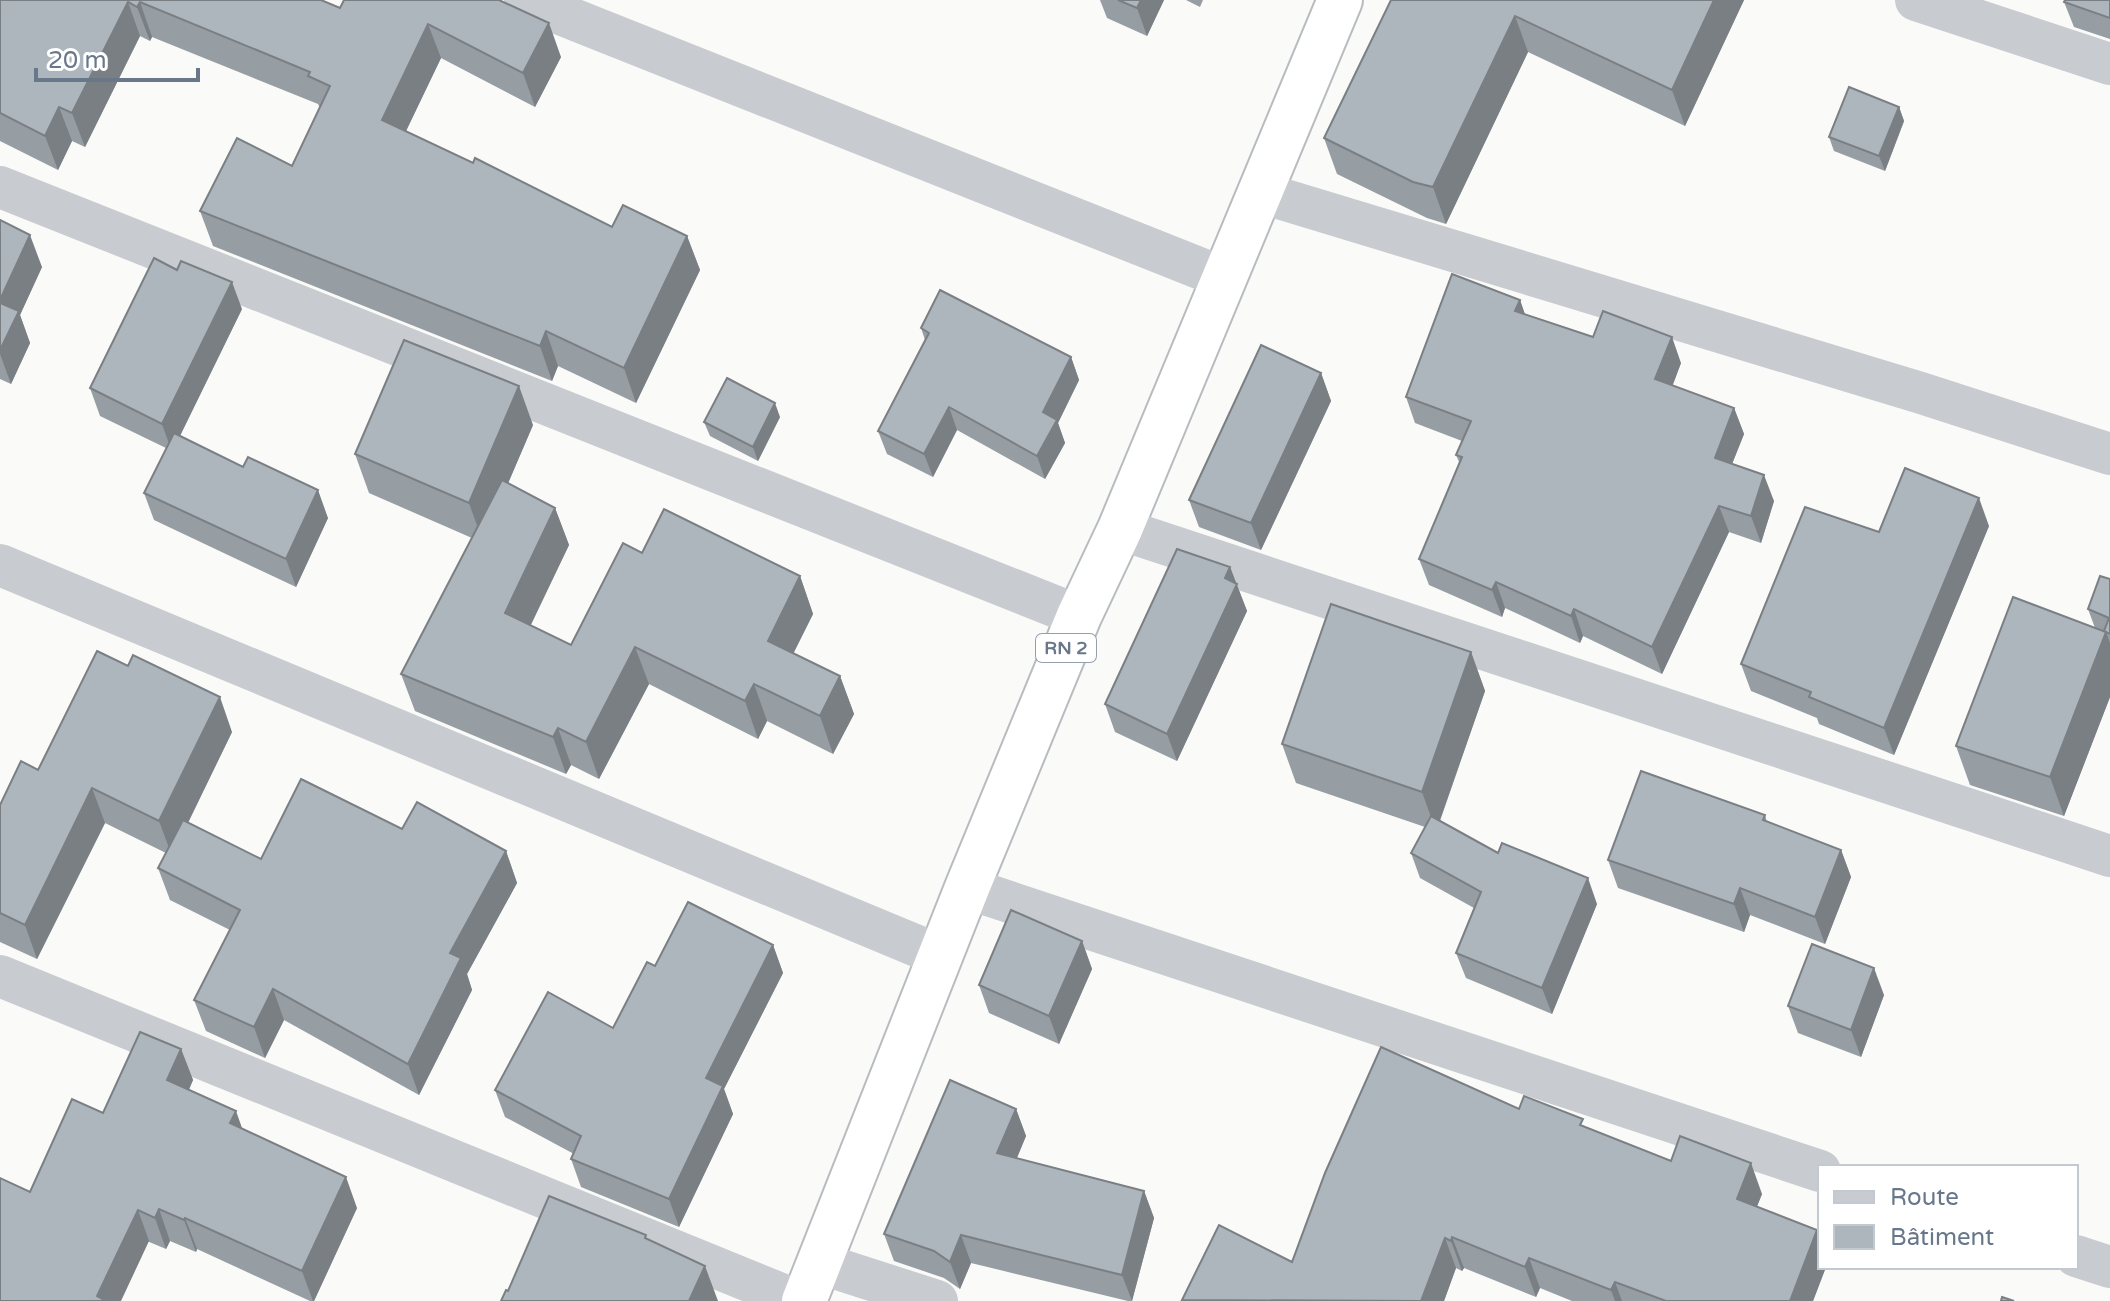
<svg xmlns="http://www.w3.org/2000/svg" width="2110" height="1301" viewBox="0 0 2110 1301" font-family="'Varela Round',sans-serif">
<rect width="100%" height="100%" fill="#fafaf8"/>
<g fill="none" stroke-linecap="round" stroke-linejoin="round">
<g stroke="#b8bcc0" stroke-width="48">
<polyline id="highway" points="804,1301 967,888 1079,616 1120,529 1340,0"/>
</g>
<g stroke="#c8cbcf" stroke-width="42">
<polyline points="525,0 1224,278"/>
<polyline points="1916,0 2110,64"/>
<polyline points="0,187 1079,616"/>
<polyline points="1259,192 1921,393 2110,454"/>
<polyline points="1120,529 2110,856"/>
<polyline points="0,565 941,956"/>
<polyline points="967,888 1820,1171"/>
<polyline points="0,976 798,1301"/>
<polyline points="2076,1256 2110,1267"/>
<polyline points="819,1263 937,1301"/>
</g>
<use href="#highway" stroke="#fff" stroke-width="44"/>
</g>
<g fill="#969da3">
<polygon points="0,0 321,0 340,8 344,0 561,57 535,107 441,58 406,131 612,227 687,236 700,270 636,403 558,366 552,381 213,246 200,211 292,166 320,108 318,104 152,37 150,41 140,36 85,147 72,141 58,170 0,141"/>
<polygon points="1100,0 1164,0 1147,36 1107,18"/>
<polygon points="1186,0 1203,0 1200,7"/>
<polygon points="1391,0 1744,0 1685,126 1528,52 1446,224 1427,218 1337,174 1324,138"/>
<polygon points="2110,0 2110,39 2074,27 2064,2"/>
<polygon points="1899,107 1904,121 1885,171 1834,151 1829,137"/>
<polygon points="0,220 42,267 20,315 30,343 11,384 0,379"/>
<polygon points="1520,300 1525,315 1593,337 1681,363 1672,386 1734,408 1744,434 1732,464 1774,501 1761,543 1729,532 1662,674 1583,636 1580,643 1505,608 1502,617 1429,585 1419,559 1460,464 1456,455 1462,441 1415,423 1406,397"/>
<polygon points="242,309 180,436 328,518 296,587 154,520 144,493 166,448 100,416 90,388"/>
<polygon points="921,328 1071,357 1079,380 1058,423 1065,443 1045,479 957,430 933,477 887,454 878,431 925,340"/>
<polygon points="1321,373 1331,401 1261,550 1199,527 1189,500"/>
<polygon points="780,417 758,461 710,436 704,422"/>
<polygon points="533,425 508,483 555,508 569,545 530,625 571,645 642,553 800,576 813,614 793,654 840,676 854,714 833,754 767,721 758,739 649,684 599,779 571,765 566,774 415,711 401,674 472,538 369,493 355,454"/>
<polygon points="1989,526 1894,755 1819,724 1817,718 1751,691 1741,664 1879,532"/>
<polygon points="1230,567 1247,611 1177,761 1115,732 1105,704"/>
<polygon points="2110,579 2110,697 2064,816 1970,785 1956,746 2095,628 2088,609"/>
<polygon points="1471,652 1485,691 1440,821 1498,853 1597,904 1552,1014 1466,978 1456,953 1474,908 1420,878 1411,853 1425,827 1296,783 1282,744"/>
<polygon points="232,732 188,822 261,859 402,829 506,851 517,883 467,974 472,990 419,1095 284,1020 265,1058 206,1031 194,1000 230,930 170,900 158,868 166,853 105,823 37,959 0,942 0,805"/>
<polygon points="1765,815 1767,822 1841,850 1851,877 1825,944 1750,915 1744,932 1618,888 1608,860"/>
<polygon points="1082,941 1092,969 1059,1044 989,1013 979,985"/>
<polygon points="773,945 783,973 724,1089 733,1114 679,1227 581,1187 571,1159 574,1154 505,1117 495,1090 613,1028 655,966"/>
<polygon points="1884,995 1861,1057 1798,1033 1788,1006"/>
<polygon points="181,1049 193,1080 189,1090 242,1129 357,1208 314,1301 310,1301 197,1249 196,1252 170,1241 166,1249 30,1192 103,1113"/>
<polygon points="1016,1109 1026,1136 1017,1158 1144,1191 1154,1218 1132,1301 1128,1301 971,1263 960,1289 944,1278 894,1261 884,1234"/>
<polygon points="1519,1109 1585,1127 1671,1161 1762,1194 1757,1206 1820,1267 1826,1267 1813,1301 1572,1301 1540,1288 1536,1297 1464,1268 1462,1271 1456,1268 1444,1301 1182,1301 1292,1262"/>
</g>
<g fill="#7a7f84">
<polygon points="1141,0 1164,0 1147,36 1137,8"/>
<polygon points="1714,0 1744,0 1685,126 1672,90"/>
<polygon points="128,2 140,36 85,147 72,113"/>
<polygon points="140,2 152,37 150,41 137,7"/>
<polygon points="1515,16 1528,52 1446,224 1433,187"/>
<polygon points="549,23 561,57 535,107 523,73"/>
<polygon points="428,24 441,58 395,154 382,120"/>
<polygon points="59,107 72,141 58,170 45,136"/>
<polygon points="1899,107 1904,121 1885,171 1879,156"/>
<polygon points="30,235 42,267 20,315 30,343 11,384 0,354 0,300"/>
<polygon points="687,236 700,270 636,403 624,368"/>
<polygon points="232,282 242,309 172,452 162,424"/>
<polygon points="1520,300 1529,326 1515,311"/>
<polygon points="546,331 558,366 552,381 540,346"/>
<polygon points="1672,337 1681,363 1665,406 1655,379"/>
<polygon points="1071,357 1079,380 1058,423 1065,443 1045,479 1037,456 1043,412"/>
<polygon points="1321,373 1331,401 1261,550 1251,523"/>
<polygon points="519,386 533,425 483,542 469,503"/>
<polygon points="775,403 780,417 758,461 753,447"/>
<polygon points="949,407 957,430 933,477 924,454"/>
<polygon points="1734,408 1744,434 1724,484 1715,458"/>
<polygon points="1764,475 1774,501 1761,543 1751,516"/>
<polygon points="318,490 328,518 296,587 286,559"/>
<polygon points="1979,498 1989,526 1894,755 1884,728"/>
<polygon points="1719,506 1729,532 1662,674 1652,647"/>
<polygon points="555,508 569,545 519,650 505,613"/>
<polygon points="1230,567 1247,611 1177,761 1167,734"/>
<polygon points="800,576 813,614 781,678 768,641"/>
<polygon points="1496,582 1505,608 1502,617 1492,590"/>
<polygon points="1574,609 1583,636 1580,643 1571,616"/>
<polygon points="2106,632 2110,643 2110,697 2064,816 2050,777"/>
<polygon points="635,647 649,684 599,779 586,742"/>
<polygon points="1471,652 1485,691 1436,831 1422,792"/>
<polygon points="840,676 854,714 833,754 820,716"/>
<polygon points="754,684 767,721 758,739 745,701"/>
<polygon points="220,697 232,732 172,856 159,821"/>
<polygon points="558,728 571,765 566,774 553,737"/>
<polygon points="92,788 105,823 37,959 25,925"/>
<polygon points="1841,850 1851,877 1825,944 1815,917"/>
<polygon points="506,851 517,883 467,974 472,990 419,1095 408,1064 450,953"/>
<polygon points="1588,878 1597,904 1552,1014 1542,988"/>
<polygon points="1740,888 1750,915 1744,932 1734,904"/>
<polygon points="1082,941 1092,969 1059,1044 1049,1016"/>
<polygon points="773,945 783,973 724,1089 733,1114 679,1227 669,1199 706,1078"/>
<polygon points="1874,968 1884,995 1861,1057 1851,1030"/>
<polygon points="273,989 284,1020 265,1058 254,1027"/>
<polygon points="181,1049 193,1080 179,1111 167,1080"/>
<polygon points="1016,1109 1026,1136 1007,1181 997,1153"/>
<polygon points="236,1111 247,1142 230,1123"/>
<polygon points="1751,1163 1762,1194 1748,1229 1737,1199"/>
<polygon points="346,1177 357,1208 314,1301 313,1301 302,1271"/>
<polygon points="1144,1191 1154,1218 1132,1301 1122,1275"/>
<polygon points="159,1209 170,1241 166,1249 155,1218"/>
<polygon points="138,1210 149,1241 121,1301 99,1301 97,1296"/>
<polygon points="185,1218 197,1249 196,1252 184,1220"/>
<polygon points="1817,1230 1820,1238 1820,1267 1826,1267 1813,1301 1790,1301"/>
<polygon points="961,1235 971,1263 960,1289 950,1262"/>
<polygon points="1452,1237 1464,1268 1462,1271 1451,1241"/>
<polygon points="1445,1238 1456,1268 1444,1301 1421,1301"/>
<polygon points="1529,1258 1540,1288 1536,1297 1525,1267"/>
<polygon points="705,1266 718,1301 689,1301"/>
<polygon points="1615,1282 1622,1301 1615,1301 1611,1290"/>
</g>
<g fill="#aeb6bd" stroke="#7a7f84" stroke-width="2">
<polygon points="0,0 321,0 340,8 344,0 499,0 549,23 523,73 428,24 382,120 473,163 475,158 612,227 623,205 687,236 624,368 546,331 540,346 200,211 237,138 292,166 330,86 308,76 310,72 140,2 137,7 128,2 72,113 59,107 45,136 0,113"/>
<polygon points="1118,0 1141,0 1137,8"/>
<polygon points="1391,0 1714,0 1672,90 1515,16 1433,187 1413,182 1324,138"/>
<polygon points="2065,0 2110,0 2110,18 2064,2"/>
<polygon points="1849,87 1899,107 1879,156 1829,137"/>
<polygon points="0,220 30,235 0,300"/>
<polygon points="154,258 177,270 181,261 232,282 162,424 90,388"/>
<polygon points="1452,274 1520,300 1515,311 1593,337 1603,311 1672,337 1655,379 1734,408 1715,458 1764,475 1751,516 1719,506 1652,647 1574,609 1571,616 1496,582 1492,590 1419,559 1462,457 1456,455 1471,421 1406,397"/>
<polygon points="940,290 1071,357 1043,412 1057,420 1037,456 949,407 924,454 878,431 929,333 921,328"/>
<polygon points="0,303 19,311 0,350"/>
<polygon points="404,340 519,386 469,503 355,454"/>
<polygon points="1261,345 1321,373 1251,523 1189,500"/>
<polygon points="727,378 775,403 753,447 704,422"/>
<polygon points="174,433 243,467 248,457 318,490 286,559 144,493"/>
<polygon points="1905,468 1979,498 1884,728 1809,697 1811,692 1741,664 1805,507 1879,532"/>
<polygon points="502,480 555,508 505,613 571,645 623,543 642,553 664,509 800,576 768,641 840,676 820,716 754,684 745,701 635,647 586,742 558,728 553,737 401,674"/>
<polygon points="1177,549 1230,567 1225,578 1237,584 1167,734 1105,704"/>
<polygon points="2100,576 2110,579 2110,634 2104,631 2109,618 2088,609"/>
<polygon points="2013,597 2106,632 2050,777 1956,746"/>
<polygon points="1331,604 1471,652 1422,792 1282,744"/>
<polygon points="97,651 128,666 133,655 220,697 159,821 92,788 25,925 0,913 0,805 21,761 38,770"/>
<polygon points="1641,771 1765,815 1763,820 1841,850 1815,917 1740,888 1734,904 1608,860"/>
<polygon points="301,779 402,829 417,802 506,851 450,953 461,958 408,1064 273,989 254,1027 194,1000 240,910 158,868 183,820 261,859"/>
<polygon points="1431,816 1498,853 1502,843 1588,878 1542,988 1456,953 1481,892 1411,853"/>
<polygon points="688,902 773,945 706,1078 723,1086 669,1199 571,1159 581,1136 495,1090 548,992 613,1028 647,962 655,966"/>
<polygon points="1011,910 1082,941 1049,1016 979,985"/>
<polygon points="1812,944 1874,968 1851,1030 1788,1006"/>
<polygon points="140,1032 181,1049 167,1080 236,1111 230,1123 346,1177 302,1271 185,1218 184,1220 159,1209 155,1218 138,1210 97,1296 104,1300 103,1301 0,1301 0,1178 30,1192 72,1099 103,1113"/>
<polygon points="1381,1047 1519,1109 1524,1096 1583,1119 1580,1125 1671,1161 1680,1136 1751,1163 1737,1199 1817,1230 1790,1301 1666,1301 1615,1282 1611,1290 1529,1258 1525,1267 1452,1237 1451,1241 1445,1238 1421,1301 1182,1300 1219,1225 1292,1262 1325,1173"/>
<polygon points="950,1080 1016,1109 997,1153 1144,1191 1122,1275 961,1235 950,1262 934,1251 884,1234"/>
<polygon points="549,1196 646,1235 645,1238 705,1266 689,1301 501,1301 506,1290 508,1291"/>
<polygon points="2002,1297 2014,1301 2001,1301"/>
</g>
<g text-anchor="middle" stroke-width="8" stroke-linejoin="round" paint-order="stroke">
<rect fill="#fff" stroke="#95a0ad" stroke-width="2" x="1036" y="634" width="60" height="28" rx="6"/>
<g font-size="18" font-weight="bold" fill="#68788a">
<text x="1066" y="654">RN 2</text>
</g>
</g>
<rect x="1818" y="1165" width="260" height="104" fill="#ffffff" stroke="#c3c9d0" stroke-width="2"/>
<rect x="1834" y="1191" width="40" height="12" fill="#c8cbcf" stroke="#c3c9d0" stroke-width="2"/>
<text x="1890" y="1205" font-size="24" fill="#68788a">Route</text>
<rect x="1834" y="1225" width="40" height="24" fill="#aeb6bd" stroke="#c3c9d0" stroke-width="2"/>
<text x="1890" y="1245" font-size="24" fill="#68788a">Bâtiment</text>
<path d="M36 68v12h162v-12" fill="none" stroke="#68788a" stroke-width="4"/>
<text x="48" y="68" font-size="24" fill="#68788a" stroke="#ffffff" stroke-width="6" paint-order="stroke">20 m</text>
</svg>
